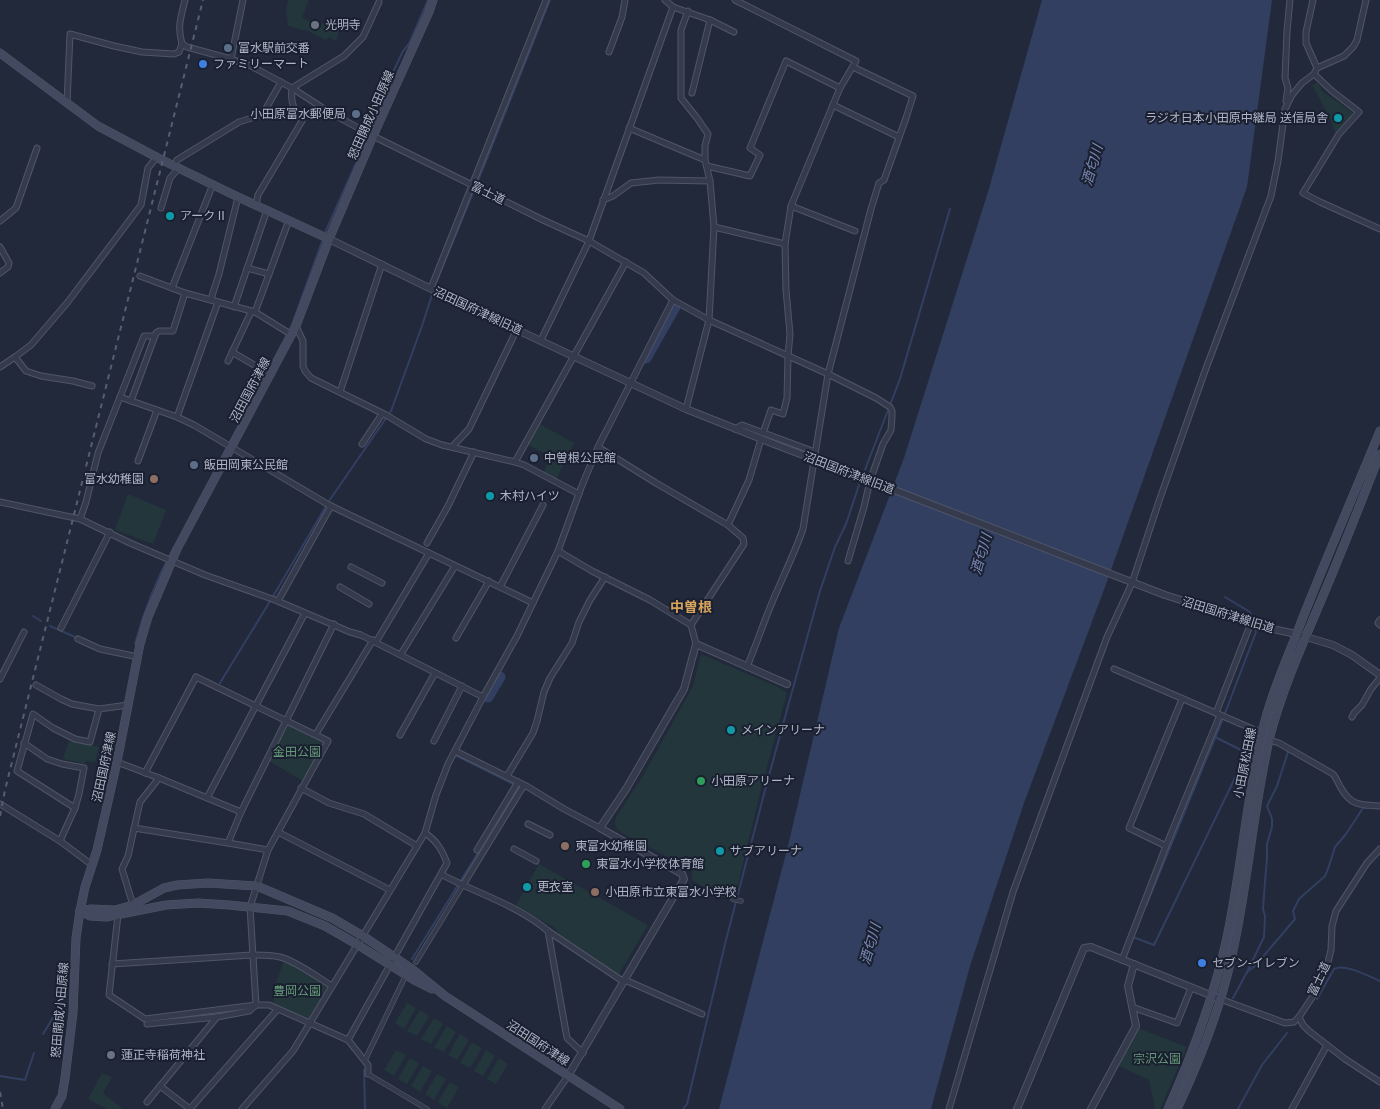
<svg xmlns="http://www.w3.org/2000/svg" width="1380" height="1109" viewBox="0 0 1380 1109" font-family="'Noto Sans','Noto Sans JP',sans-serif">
<rect width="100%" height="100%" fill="#21293b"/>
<g fill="#23363c">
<polygon points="288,0 309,0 302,18 320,26 322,23 339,30 336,41 329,37 326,40 306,30 303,30 288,26 286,10"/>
<polygon points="1318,83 1322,91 1352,112 1352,117 1335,132 1331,120 1312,85"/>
<polygon points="538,423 574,443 556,480 543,473 551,457 526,444"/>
<polygon points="128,494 166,510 153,544 115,530"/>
<path d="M 701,654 L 778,687 L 787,693 L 761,789 L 735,897 L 720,897 L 692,880 L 692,870 L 624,834 C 617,830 613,826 616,817 L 644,774 L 693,686 Z"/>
<polygon points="288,723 325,742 303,781 269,761"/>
<polygon points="69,741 99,747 95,762 86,761 85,764 63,759"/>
<polygon points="539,864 648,925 619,974 559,934 555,928 516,905"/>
<polygon points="284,961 329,985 308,1019 273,1004 276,983"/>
<polygon points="407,1003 416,1008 404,1029 395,1023"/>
<polygon points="420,1010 429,1016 417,1036 407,1031"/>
<polygon points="434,1018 443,1024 431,1044 421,1039"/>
<polygon points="447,1026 456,1032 444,1052 434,1047"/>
<polygon points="1138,1028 1187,1047 1160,1109 1155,1109 1149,1080 1119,1066"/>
<polygon points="460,1034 469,1040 457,1060 448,1055"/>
<polygon points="472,1042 482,1048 470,1068 460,1063"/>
<polygon points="396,1050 406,1055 394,1076 384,1070"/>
<polygon points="486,1050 495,1056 483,1076 474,1071"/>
<polygon points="410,1058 419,1063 407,1084 398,1079"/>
<polygon points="499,1058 508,1064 496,1084 487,1079"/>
<polygon points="423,1066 432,1071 420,1092 411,1086"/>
<polygon points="102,1073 112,1077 103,1093 123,1109 107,1109 88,1099"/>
<polygon points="437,1074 446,1079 434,1100 425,1094"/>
<polygon points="450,1082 459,1087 447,1108 438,1102"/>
</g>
<polygon fill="#323f61" points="1042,0 1272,0 1247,187 1105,587 1024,803 970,966 931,1109 719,1109 788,846 839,628 904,458 988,192"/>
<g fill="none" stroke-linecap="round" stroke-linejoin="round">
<g stroke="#323f61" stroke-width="2">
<polyline points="324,235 390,87 394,70 403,51 409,44 428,0"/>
<polyline points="434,288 488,156 550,0"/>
<polyline points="214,472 291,327 323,239"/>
<polyline points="863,475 900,379 950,209"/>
<polyline points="1225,597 1250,612 1253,620"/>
<polyline points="33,616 41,621"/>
<polyline points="50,626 75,637"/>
<path d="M 135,644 C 144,610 157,578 174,547"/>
<polyline points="220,683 275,593 329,501 391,411 422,326 433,292"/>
<polyline points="1146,906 1222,721 1256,632 1254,625"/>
<polyline points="1133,936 1133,937 1154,945 1247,753 1215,737"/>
<polyline points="412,959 519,787 455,755"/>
<polyline points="1247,972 1255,966 1295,919 1293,911 1299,899 1325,876 1328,869 1335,847 1346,834 1363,808 1367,808"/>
<polyline points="1233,998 1247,972 1264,937 1265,916 1263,909 1265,882 1267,859 1267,844 1272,827 1272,819 1267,806 1277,786 1288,752"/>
<path d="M 1317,999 L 1334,969 C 1345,963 1368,976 1380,981"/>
<polyline points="43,1034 67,995"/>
<polyline points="364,1070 365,1109"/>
<polyline points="0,1076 25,1080 34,1053"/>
<polyline points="683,1109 687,1104 726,940 764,794 790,699 820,591 835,547 846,524 861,479"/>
<polyline points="1238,1109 1262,1065 1287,1033"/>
</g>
<g stroke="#323f61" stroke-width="11">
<polyline points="646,358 675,307"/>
<polyline points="488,697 500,677"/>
</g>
<g stroke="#505666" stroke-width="5.5">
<g id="pedestrian">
<polyline points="733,899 741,901"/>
<polyline points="416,962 463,885"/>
<polyline points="365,1060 406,975"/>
<polyline points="368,1074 427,1109"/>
</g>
</g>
<g stroke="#505666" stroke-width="7">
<g id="minor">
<path d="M 185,0 C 181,17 177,26 182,44 L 187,47 L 231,59 L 251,66 L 292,88 L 329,112 L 373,136 L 543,220 L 589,241 L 644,273 L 673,300 L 709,320 L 828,374 L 876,398 L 890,407 L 892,411 L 892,417 L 891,430 L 883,444 L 870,481 L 864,507 L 848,561"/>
<polyline points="735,0 856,61 840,88 791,206 785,244 786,290 790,334 788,356 787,398 783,414 771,410 763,433"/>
<polyline points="1313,0 1306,32 1306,43 1317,68"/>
<polyline points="673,7 710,20 734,32"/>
<polyline points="609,52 622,17 625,0"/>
<polyline points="231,59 243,0"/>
<polyline points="1314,74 1332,91 1359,112 1339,134 1303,193 1320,202 1380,229"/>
<polyline points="692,93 710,20"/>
<polyline points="1286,101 1288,88 1285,78 1287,31 1290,0"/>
<polyline points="67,103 70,34 114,46 142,52 174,54 179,52 182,44"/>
<polyline points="833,105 899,137"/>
<polyline points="629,128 705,160"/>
<polyline points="174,166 177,160 239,122 255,117 264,112 281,82"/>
<polyline points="707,166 750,176 760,155 750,148 786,61 840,88"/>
<polyline points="603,200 613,196 631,183 659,180 710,181"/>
<path d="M 256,205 L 258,195 L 302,121 C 294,110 290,102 292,88 L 344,56 L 363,37 L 379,2"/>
<polyline points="791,206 855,231"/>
<polyline points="161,208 170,178 179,168"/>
<polyline points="0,221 16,208 37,148"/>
<polyline points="714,227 785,244"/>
<polyline points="0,247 9,263 8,267 0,273"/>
<polyline points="247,268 269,274"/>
<polyline points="140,276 185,293 255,312 292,335"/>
<polyline points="172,288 213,184"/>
<polyline points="431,288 546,0"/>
<polyline points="211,299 219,274 238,197"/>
<polyline points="234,307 267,210"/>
<polyline points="255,312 289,220"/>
<polyline points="296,326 303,341 303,366 305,371 311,378 386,415 426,439 442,445 515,462 524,465 579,494"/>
<polyline points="541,340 589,241 673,7 665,0"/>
<polyline points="232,352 271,375"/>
<polyline points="15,357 26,371 41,376 73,381 92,386"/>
<polyline points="228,361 251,312"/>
<polyline points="0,367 15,357 31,345 67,303 120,233 141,205 148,168 157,157"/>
<polyline points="340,392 382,264"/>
<polyline points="120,397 177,417 194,425 329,505 533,603"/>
<polyline points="131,401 156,333 159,331 173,331 185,293"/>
<polyline points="686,409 709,320 714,227 710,181 705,160 705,146 708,134 697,118 681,98 681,30 688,11"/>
<polyline points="177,417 218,302"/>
<polyline points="735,429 742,425 815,452"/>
<polyline points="362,444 382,414"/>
<polyline points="452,447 469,429 517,329"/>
<polyline points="598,447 656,483 728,525"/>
<polyline points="138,461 157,410"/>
<polyline points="515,462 626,262"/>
<polyline points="0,502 80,519 130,543 205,575 275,600 350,632 361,635 483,697"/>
<polyline points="80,519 86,502 98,453 144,336 155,336"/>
<polyline points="427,543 448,506 474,452"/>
<polyline points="558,551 592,571 650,600 691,625 696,644"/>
<polyline points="351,567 382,583"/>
<polyline points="340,587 369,604"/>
<polyline points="500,587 543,505"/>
<polyline points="278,601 331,506"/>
<polyline points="1380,620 1378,623 1380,625"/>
<polyline points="691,625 744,544 743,538 728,525 749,480 761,439"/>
<polyline points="61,628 110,532"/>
<polyline points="456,638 489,581"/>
<polyline points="78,639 100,649 138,657"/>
<polyline points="376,642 429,553"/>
<polyline points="401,654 455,566"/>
<path d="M 747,667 C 754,650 760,633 767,615 C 778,586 793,558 803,529 L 828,374 L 871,209 L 879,183 L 884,180 L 906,118 L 913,96 L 853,67"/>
<polyline points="1114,669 1262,733"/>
<polyline points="0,679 24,632"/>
<polyline points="36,685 61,699 72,704 99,709 128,705"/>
<polyline points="1216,713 1251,623"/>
<polyline points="1352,717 1354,713 1362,705 1371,689 1380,678"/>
<polyline points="316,734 373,640"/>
<polyline points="400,735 435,673"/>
<path d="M 1270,740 L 1279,743 L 1333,774 C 1337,779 1338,783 1341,788 C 1351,806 1361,805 1380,806"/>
<polyline points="434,741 462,686"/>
<polyline points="24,743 47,759 62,764 84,768 79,794 75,808 60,841"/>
<polyline points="455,751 528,787 564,809 600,828"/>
<polyline points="117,762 159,778 241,812 228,843 268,850 250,907 256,1005 145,1019 109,995 118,915"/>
<polyline points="145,773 196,677 328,741 268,850"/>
<polyline points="507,776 533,733 537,721 544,692 550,678 572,643 579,622 590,600 605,577"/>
<polyline points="301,788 329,803 364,814 417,846"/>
<polyline points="207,798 305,613"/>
<polyline points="0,804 60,841 92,865"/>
<polyline points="75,808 17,771 33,714 53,728 75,739 90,742 99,709"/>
<polyline points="241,812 334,624"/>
<polyline points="528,824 550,835"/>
<polyline points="134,828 228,843"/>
<polyline points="278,832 390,890"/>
<polyline points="1166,846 1129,828 1182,699"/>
<polyline points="514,849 536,861"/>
<polyline points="1380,849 1367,863 1336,911 1332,926 1331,950 1328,962 1313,996 1299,1017 1303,1025 1309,1031 1345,1059 1380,1082"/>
<polyline points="477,850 518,782"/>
<path d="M 441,874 C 475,893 518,905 548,931 L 567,1038 L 583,1053"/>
<polyline points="463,885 524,785"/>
<polyline points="133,905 122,869 128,856 140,802 159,778"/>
<polyline points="548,931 624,982"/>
<polyline points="1122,960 1166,846 1220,715"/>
<path d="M 112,964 L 252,955 C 261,955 271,955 280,957 C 294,960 319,978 332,986"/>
<polyline points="625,980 702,1014"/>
<polyline points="1220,999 1285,1023 1294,1022 1299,1017"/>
<polyline points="1132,1007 1177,1023 1191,988"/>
<polyline points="147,1024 217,1017 249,1011 256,1005 269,1005 348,1040 368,1065 368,1074"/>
<path d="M 348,1040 L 447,863 C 442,850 437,841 425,833"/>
<polyline points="160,1086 190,1109"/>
<polyline points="147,1102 217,1017"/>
<polyline points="190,1109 277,1010"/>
<polyline points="242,1109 293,1051 425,833 436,795 448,764 483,697 517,636 558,551 581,488 598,447 673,300"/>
<polyline points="545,1109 568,1076"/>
<polyline points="949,1109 1013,892 1107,637 1132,583 1159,501 1205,371 1271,196 1278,161 1285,109 1292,95 1302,83 1314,74 1317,68 1344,56 1353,47 1357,40 1366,0"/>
<polyline points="1292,1109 1327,1045"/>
</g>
</g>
<g stroke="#505666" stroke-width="8">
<g id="tertiary">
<polyline points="329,239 464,305 686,409 774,444"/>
<polyline points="866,479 1165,595 1264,627 1296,634 1333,645 1352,655 1380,675"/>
<polyline points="568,1076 684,879 682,874 600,828 626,789 684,689 696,644 787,684"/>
<polyline points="1017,1109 1084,948 1091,947 1220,999"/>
<polyline points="1091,1109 1136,1026 1128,986 1134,964"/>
</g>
</g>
<g stroke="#505666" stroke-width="9">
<g id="secondary">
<polyline points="0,53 98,126 162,160 238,197 329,239"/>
<polyline points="80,911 91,909 115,910 133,905 164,888 177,885 208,883 257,886 332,918 363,936 412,969 445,996 620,1109"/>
<polyline points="80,911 90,916 106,917 166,905 198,903 229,905 288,911 325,926 358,945 414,980 432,989"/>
<polyline points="55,1109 62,1096 65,1078 73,1013 76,938 80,911 85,887 97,850 117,762 140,644 148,617 177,549 296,326 329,239 373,136 429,12 433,0"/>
<path d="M 1168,1109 C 1192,1055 1213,1000 1226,942 C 1241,873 1246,802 1262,733 C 1270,697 1285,664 1298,630 C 1324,563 1353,497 1380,431"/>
<path d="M 1177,1109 C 1202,1056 1224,1000 1235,941 C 1249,873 1254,804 1270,736 C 1283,686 1305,639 1325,591 C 1344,546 1362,500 1380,454"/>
</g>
</g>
<use href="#pedestrian" stroke="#353b4c" stroke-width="4"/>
<use href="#minor" stroke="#353b4c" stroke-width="5"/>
<use href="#tertiary" stroke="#353b4c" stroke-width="6"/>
<use href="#secondary" stroke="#43495f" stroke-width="8"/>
<g stroke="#575e73" stroke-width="2" stroke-dasharray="5 5" stroke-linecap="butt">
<polyline points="0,816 5,790 33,678 203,0"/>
<polyline points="0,1092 3,1109"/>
</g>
<g stroke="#505666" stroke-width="8" stroke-linecap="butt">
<polyline id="tertiary-bridge" points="774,444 866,479"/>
</g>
<use href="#tertiary-bridge" stroke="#353b4c" stroke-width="6"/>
</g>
<g fill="#6b7280" stroke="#1a2030" stroke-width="2">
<circle cx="315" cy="25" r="5"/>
<circle cx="111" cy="1055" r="5"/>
</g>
<g fill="#5c6f8a" stroke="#1a2030" stroke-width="2">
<circle cx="228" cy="48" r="5"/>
<circle cx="356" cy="114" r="5"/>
<circle cx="534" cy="458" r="5"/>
<circle cx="194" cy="465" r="5"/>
</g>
<g fill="#3f7fe0" stroke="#1a2030" stroke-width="2">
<circle cx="203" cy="64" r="5"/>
<circle cx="1202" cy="963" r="5"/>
</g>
<g fill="#0f9aa8" stroke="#1a2030" stroke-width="2">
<circle cx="1338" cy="118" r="5"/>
<circle cx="170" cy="216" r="5"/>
<circle cx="490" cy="496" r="5"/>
<circle cx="731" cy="730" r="5"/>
<circle cx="720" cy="851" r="5"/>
<circle cx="527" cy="887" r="5"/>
</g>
<g fill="#8d6e63" stroke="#1a2030" stroke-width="2">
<circle cx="154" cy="479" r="5"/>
<circle cx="565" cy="846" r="5"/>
<circle cx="595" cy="892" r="5"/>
</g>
<g fill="#2e9e5b" stroke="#1a2030" stroke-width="2">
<circle cx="701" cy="781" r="5"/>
<circle cx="586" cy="864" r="5"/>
</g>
<g text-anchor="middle" stroke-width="4" stroke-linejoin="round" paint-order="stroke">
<g font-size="12" fill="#b0b6c7" stroke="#1a2030" text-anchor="start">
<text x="325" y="29">光明寺</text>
<text x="238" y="52">富水駅前交番</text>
<text x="213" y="68">ファミリーマート</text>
<text x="346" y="118" text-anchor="end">小田原富水郵便局</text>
<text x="1328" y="122" text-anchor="end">ラジオ日本小田原中継局 送信局舎</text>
<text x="180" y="220">アークⅡ</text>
<text x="544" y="462">中曽根公民館</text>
<text x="204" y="469">飯田岡東公民館</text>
<text x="144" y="483" text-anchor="end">富水幼稚園</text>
<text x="500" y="500">木村ハイツ</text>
<text x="741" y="734">メインアリーナ</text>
<text x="711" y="785">小田原アリーナ</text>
<text x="575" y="850">東富水幼稚園</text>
<text x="730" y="855">サブアリーナ</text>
<text x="596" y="868">東富水小学校体育館</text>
<text x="537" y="891">更衣室</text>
<text x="605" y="896">小田原市立東富水小学校</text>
<text x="1212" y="967">セブン-イレブン</text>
<text x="121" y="1059">蓮正寺稲荷神社</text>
</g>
<g font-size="12" fill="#b0b6c7" stroke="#1a2030">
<text transform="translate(371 115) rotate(-66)" y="4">怒田開成小田原線</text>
<text transform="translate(488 193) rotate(26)" y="4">富士道</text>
<text transform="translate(478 311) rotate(25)" y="4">沼田国府津線旧道</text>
<text transform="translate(250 390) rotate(-62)" y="4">沼田国府津線</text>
<text transform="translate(849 473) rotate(21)" y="4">沼田国府津線旧道</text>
<text transform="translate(1228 615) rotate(17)" y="4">沼田国府津線旧道</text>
<text transform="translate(1245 763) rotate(-79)" y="4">小田原松田線</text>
<text transform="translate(104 767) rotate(-78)" y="4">沼田国府津線</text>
<text transform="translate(1319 979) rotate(-65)" y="4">富士道</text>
<text transform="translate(60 1010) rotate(-85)" y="4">怒田開成小田原線</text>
<text transform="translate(538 1043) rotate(33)" y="4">沼田国府津線</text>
</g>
<g font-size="12" fill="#669979" stroke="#1a2030">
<text x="297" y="756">金田公園</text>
<text x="297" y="995">豊岡公園</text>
<text x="1157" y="1063">宗沢公園</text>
</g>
<g font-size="14" font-style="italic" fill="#7787b1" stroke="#1a2030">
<text transform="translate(1092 165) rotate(-74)" y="5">酒匂川</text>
<text transform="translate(981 554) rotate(-74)" y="5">酒匂川</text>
<text transform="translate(870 944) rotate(-74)" y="5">酒匂川</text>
</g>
<g font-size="14" font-weight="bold" fill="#d8a35b" stroke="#1a2030">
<text x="691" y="612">中曽根</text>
</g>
</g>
</svg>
